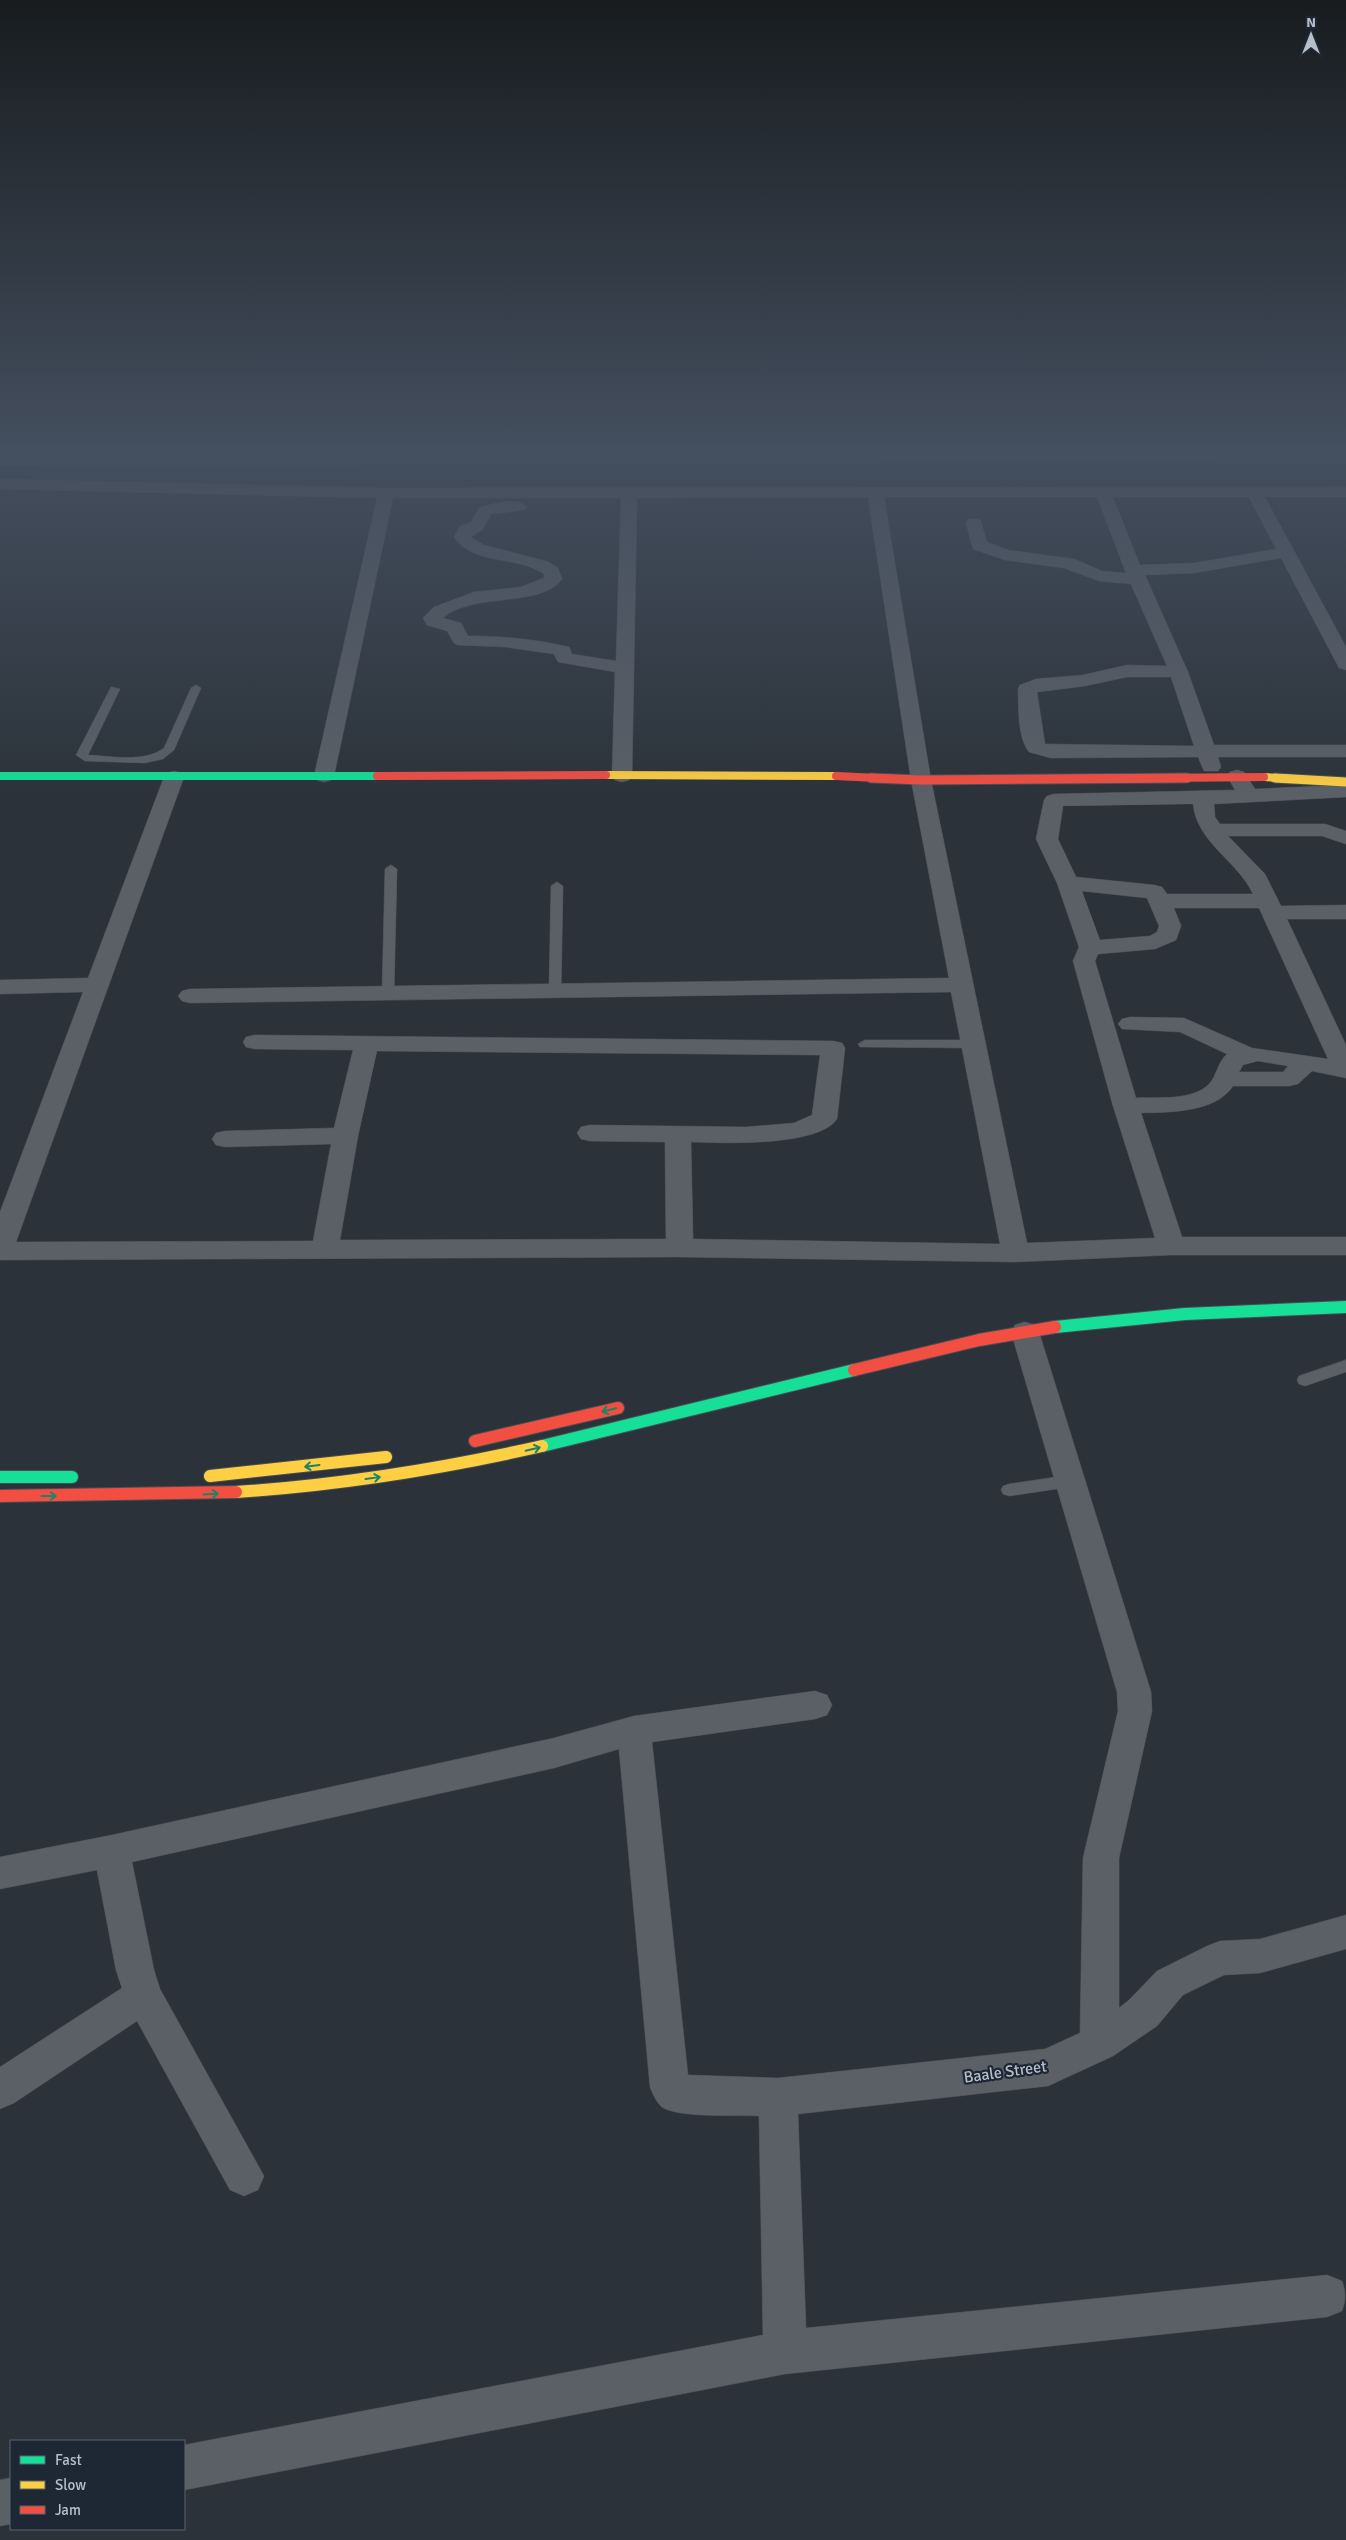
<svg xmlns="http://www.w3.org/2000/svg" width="1346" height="2540" viewBox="0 0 1346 2540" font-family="Signika,sans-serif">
<rect width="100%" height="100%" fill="#2b3239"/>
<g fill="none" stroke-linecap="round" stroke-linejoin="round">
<g stroke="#494e54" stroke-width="1">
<g id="lane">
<path d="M 196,685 L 201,688 L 174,750 L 163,759 L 145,763 L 85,761 L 76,755 L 111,687 L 120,689 L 88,755 C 111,756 144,763 164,748 L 191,688 Z"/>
<polygon points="391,865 397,869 394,993 388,997 382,993 385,869"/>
<polygon points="557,882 563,886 561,991 555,995 549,991 551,886"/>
<polygon points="865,1040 974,1040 981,1044 974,1048 860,1047 858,1044"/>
<polygon points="1346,1360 1346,1372 1305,1386 1299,1384 1297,1380 1299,1376"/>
<polygon points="1070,1475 1076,1477 1078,1481 1076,1485 1070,1487 1009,1496 1003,1494 1001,1490 1003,1486 1009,1484"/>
</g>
</g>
<g stroke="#494e54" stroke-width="1">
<g id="street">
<polygon points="1151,452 1346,454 1346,464 1151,462 0,465 0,455"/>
<path d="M 0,479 L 386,488 L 1346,487 L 1346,497 L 1265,497 L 1346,647 L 1346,670 L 1339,668 L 1337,664 L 1281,558 L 1194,573 L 1145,575 L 1188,672 L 1214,745 L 1346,745 L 1346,757 L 1218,757 L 1221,767 L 1218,771 L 1204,771 L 1198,757 L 1051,758 L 1029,752 C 1017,736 1019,709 1018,689 L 1020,685 L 1036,679 L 1083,675 L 1127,665 L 1167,666 L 1131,584 L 1099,581 L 1064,568 L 1005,560 L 973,549 L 966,523 L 968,519 L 980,519 L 987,542 L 1008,550 L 1074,559 L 1102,571 L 1126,573 L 1097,497 L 884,497 L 931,780 L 1027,1243 L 1155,1238 L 1113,1106 L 1073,961 L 1079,947 L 1057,883 L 1036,839 L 1044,800 L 1047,796 L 1054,794 L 1235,790 L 1227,776 L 1230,772 L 1237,770 L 1244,772 L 1255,789 L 1346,785 L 1346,797 L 1214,804 L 1215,817 L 1220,824 L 1325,824 L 1346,831 L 1346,844 L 1322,836 L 1228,836 L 1265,874 L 1281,906 L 1346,905 L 1346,919 L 1287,919 L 1346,1045 L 1346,1078 L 1312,1071 L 1298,1084 L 1289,1086 L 1233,1086 C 1215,1113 1170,1112 1141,1113 L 1182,1237 L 1346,1237 L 1346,1255 L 1171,1255 L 1015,1262 L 680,1257 L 0,1260 L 0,1212 L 83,992 L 0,994 L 0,980 L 88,978 L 164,777 L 167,773 L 174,771 L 181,773 L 184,777 L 16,1242 L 313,1241 L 331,1144 L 225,1147 L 216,1145 L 212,1139 L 216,1133 L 225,1131 L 334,1128 L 353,1050 L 255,1049 L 246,1047 L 243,1042 L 246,1037 L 255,1035 L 833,1041 L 842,1043 L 845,1048 L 837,1119 C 818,1147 723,1143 691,1142 L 693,1239 L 1000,1244 L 951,992 L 190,1003 L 182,1001 L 178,996 L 182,991 L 190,989 L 949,978 L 911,780 L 868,497 L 637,498 L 632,776 L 629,780 L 622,782 L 615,780 L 612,776 L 615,672 L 558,662 L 554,654 L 505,647 L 458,645 L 454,643 L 447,631 L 427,625 L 423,618 L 434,607 L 474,592 L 521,587 L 544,578 L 544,574 C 517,555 474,566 454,537 L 460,526 L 471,522 L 479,508 C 490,504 519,496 527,507 L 525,510 L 491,514 L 483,529 L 471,537 L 484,545 L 549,562 L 558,568 L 562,579 C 542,608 472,592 443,618 L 461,623 L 468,636 C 502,636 535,639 569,647 L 572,654 L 616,661 L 621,498 L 393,498 L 334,776 L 331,780 L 324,782 L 317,780 L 314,776 L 377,498 L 0,489 ZM 1113,497 L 1249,497 L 1276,549 L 1194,563 L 1140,565 ZM 1127,677 L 1171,677 L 1194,746 L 1045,744 L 1037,692 L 1085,686 ZM 1193,804 C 1197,843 1238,861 1253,894 L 1167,894 L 1162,887 L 1154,885 L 1076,877 L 1058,839 L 1063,806 ZM 1082,891 L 1147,898 L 1159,926 L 1157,932 L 1150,936 L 1100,940 ZM 1174,908 L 1259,908 L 1328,1059 L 1252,1048 L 1184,1018 L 1130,1017 L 1122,1019 L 1118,1024 L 1122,1029 L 1180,1032 L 1227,1054 C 1217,1063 1217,1076 1209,1084 C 1193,1101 1157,1097 1136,1098 L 1095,961 L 1098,954 L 1155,949 L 1176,940 L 1181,926 ZM 377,1051 L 820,1055 L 812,1115 L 794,1123 L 746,1127 L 590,1125 L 581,1127 L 577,1133 L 581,1139 L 590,1141 L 665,1142 L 666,1239 L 340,1240 L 358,1136 ZM 1258,1061 L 1288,1066 L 1283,1072 L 1239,1072 L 1243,1065 Z"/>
<path d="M 1025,1322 L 1035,1325 L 1039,1332 L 1151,1692 L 1152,1711 L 1119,1858 L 1119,2008 L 1129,2000 L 1157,1971 L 1207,1946 L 1220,1941 L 1260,1939 L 1346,1915 L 1346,1949 L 1260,1973 L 1224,1975 L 1183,1995 L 1157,2026 L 1113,2056 L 1048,2086 L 798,2114 L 806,2328 L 1327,2275 L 1342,2281 C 1346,2292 1346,2300 1342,2311 L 1327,2317 L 785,2374 L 184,2490 L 184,2445 L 763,2335 L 759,2116 C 737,2115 677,2118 662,2107 C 656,2102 653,2094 650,2087 L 619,1749 L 554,1768 L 132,1862 L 154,1970 L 160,1989 L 264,2176 L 258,2190 L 244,2196 L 230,2190 L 137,2021 L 14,2103 L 0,2109 L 0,2067 L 122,1988 L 116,1970 L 97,1870 L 0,1889 L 0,1857 L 112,1835 L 554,1738 L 634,1716 L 815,1691 L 827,1695 L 832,1705 L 827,1715 L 815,1719 L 652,1742 L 688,2075 L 778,2078 L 1045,2049 L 1080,2033 L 1083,1858 L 1118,1711 L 1117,1692 L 1011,1332 L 1015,1325 Z"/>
<polygon points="11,2478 11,2524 0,2526 0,2480"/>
</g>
</g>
<g stroke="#494e54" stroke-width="8">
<polyline id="fast-far1" points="0,776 377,776"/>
</g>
<g stroke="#494e54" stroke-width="14">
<g id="fast">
<polyline points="1055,1327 1185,1314 1346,1307"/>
<polyline points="542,1446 854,1370"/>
<polyline points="0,1477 72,1477"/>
</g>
</g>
<g stroke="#494e54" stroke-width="8">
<g id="slow-far2">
<polyline points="606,775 836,776"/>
<polyline points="1264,777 1295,779"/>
</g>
</g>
<g stroke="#494e54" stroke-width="11">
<polyline id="slow-far1" points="1275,778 1346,782"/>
</g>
<g stroke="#494e54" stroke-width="14">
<g id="slow">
<polyline points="210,1476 386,1457"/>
<path d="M 236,1492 C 340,1485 441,1469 542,1446"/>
</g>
</g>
<g stroke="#494e54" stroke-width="8">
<g id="jam-far2">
<polyline points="377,776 606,775"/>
<polyline points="836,776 898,779"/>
<polyline points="1044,779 1264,777"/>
</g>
</g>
<g stroke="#494e54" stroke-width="11">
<polyline id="jam-far1" points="871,778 921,780 1187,778"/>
</g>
<g stroke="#494e54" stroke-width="14">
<g id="jam">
<polyline points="854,1370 979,1340 1055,1327"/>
<polyline points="475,1441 618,1408"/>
<polyline points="0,1496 236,1492"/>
</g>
</g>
<use href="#lane" fill="#5b6067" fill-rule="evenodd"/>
<use href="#street" fill="#5b6067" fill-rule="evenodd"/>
<use href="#fast-far1" stroke="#16e098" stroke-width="8"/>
<use href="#fast" stroke="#16e098" stroke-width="12"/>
<use href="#slow-far2" stroke="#ffcf43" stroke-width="8"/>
<use href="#slow-far1" stroke="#ffcf43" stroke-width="9"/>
<use href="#slow" stroke="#ffcf43" stroke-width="12"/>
<use href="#jam-far2" stroke="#f24e42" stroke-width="8"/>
<use href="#jam-far1" stroke="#f24e42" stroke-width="9"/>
<use href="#jam" stroke="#f24e42" stroke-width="12"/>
</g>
<defs><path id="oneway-shaft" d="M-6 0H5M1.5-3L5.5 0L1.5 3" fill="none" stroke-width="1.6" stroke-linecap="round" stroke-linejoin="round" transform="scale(1.25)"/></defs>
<g stroke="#1a8466">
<use href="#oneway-shaft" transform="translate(609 1410) rotate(166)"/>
<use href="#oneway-shaft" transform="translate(533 1449) rotate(-13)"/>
<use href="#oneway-shaft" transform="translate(312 1466) rotate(173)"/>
<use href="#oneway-shaft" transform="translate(373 1478) rotate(-8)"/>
<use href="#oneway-shaft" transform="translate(211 1494) rotate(-3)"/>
<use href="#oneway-shaft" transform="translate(49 1496)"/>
</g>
<linearGradient id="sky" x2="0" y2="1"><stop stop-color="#181c1f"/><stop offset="0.56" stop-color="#444f5f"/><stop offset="1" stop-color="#444f5f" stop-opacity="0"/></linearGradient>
<rect width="1346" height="803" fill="url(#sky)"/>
<g text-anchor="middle" stroke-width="4.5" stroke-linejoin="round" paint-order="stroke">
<g font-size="16" fill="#b6beca" stroke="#1e2834">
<text transform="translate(1005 2071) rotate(-8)" y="6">Baale Street</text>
</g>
</g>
<rect x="10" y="2440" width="175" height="90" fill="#1e2834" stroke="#5b6470"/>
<rect x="20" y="2456" width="25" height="8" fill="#16e098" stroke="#5b6470"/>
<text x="55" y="2465" font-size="15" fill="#b6beca">Fast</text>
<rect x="20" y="2481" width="25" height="8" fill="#ffcf43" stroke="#5b6470"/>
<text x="55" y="2490" font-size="15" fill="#b6beca">Slow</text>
<rect x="20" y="2506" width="25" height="8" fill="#f24e42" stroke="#5b6470"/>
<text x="55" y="2515" font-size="15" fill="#b6beca">Jam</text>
<g transform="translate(1311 35)" stroke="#1e2834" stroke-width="4" paint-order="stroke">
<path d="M0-4L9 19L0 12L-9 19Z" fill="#b6beca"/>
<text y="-8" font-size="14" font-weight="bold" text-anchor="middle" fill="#b6beca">N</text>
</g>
</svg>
